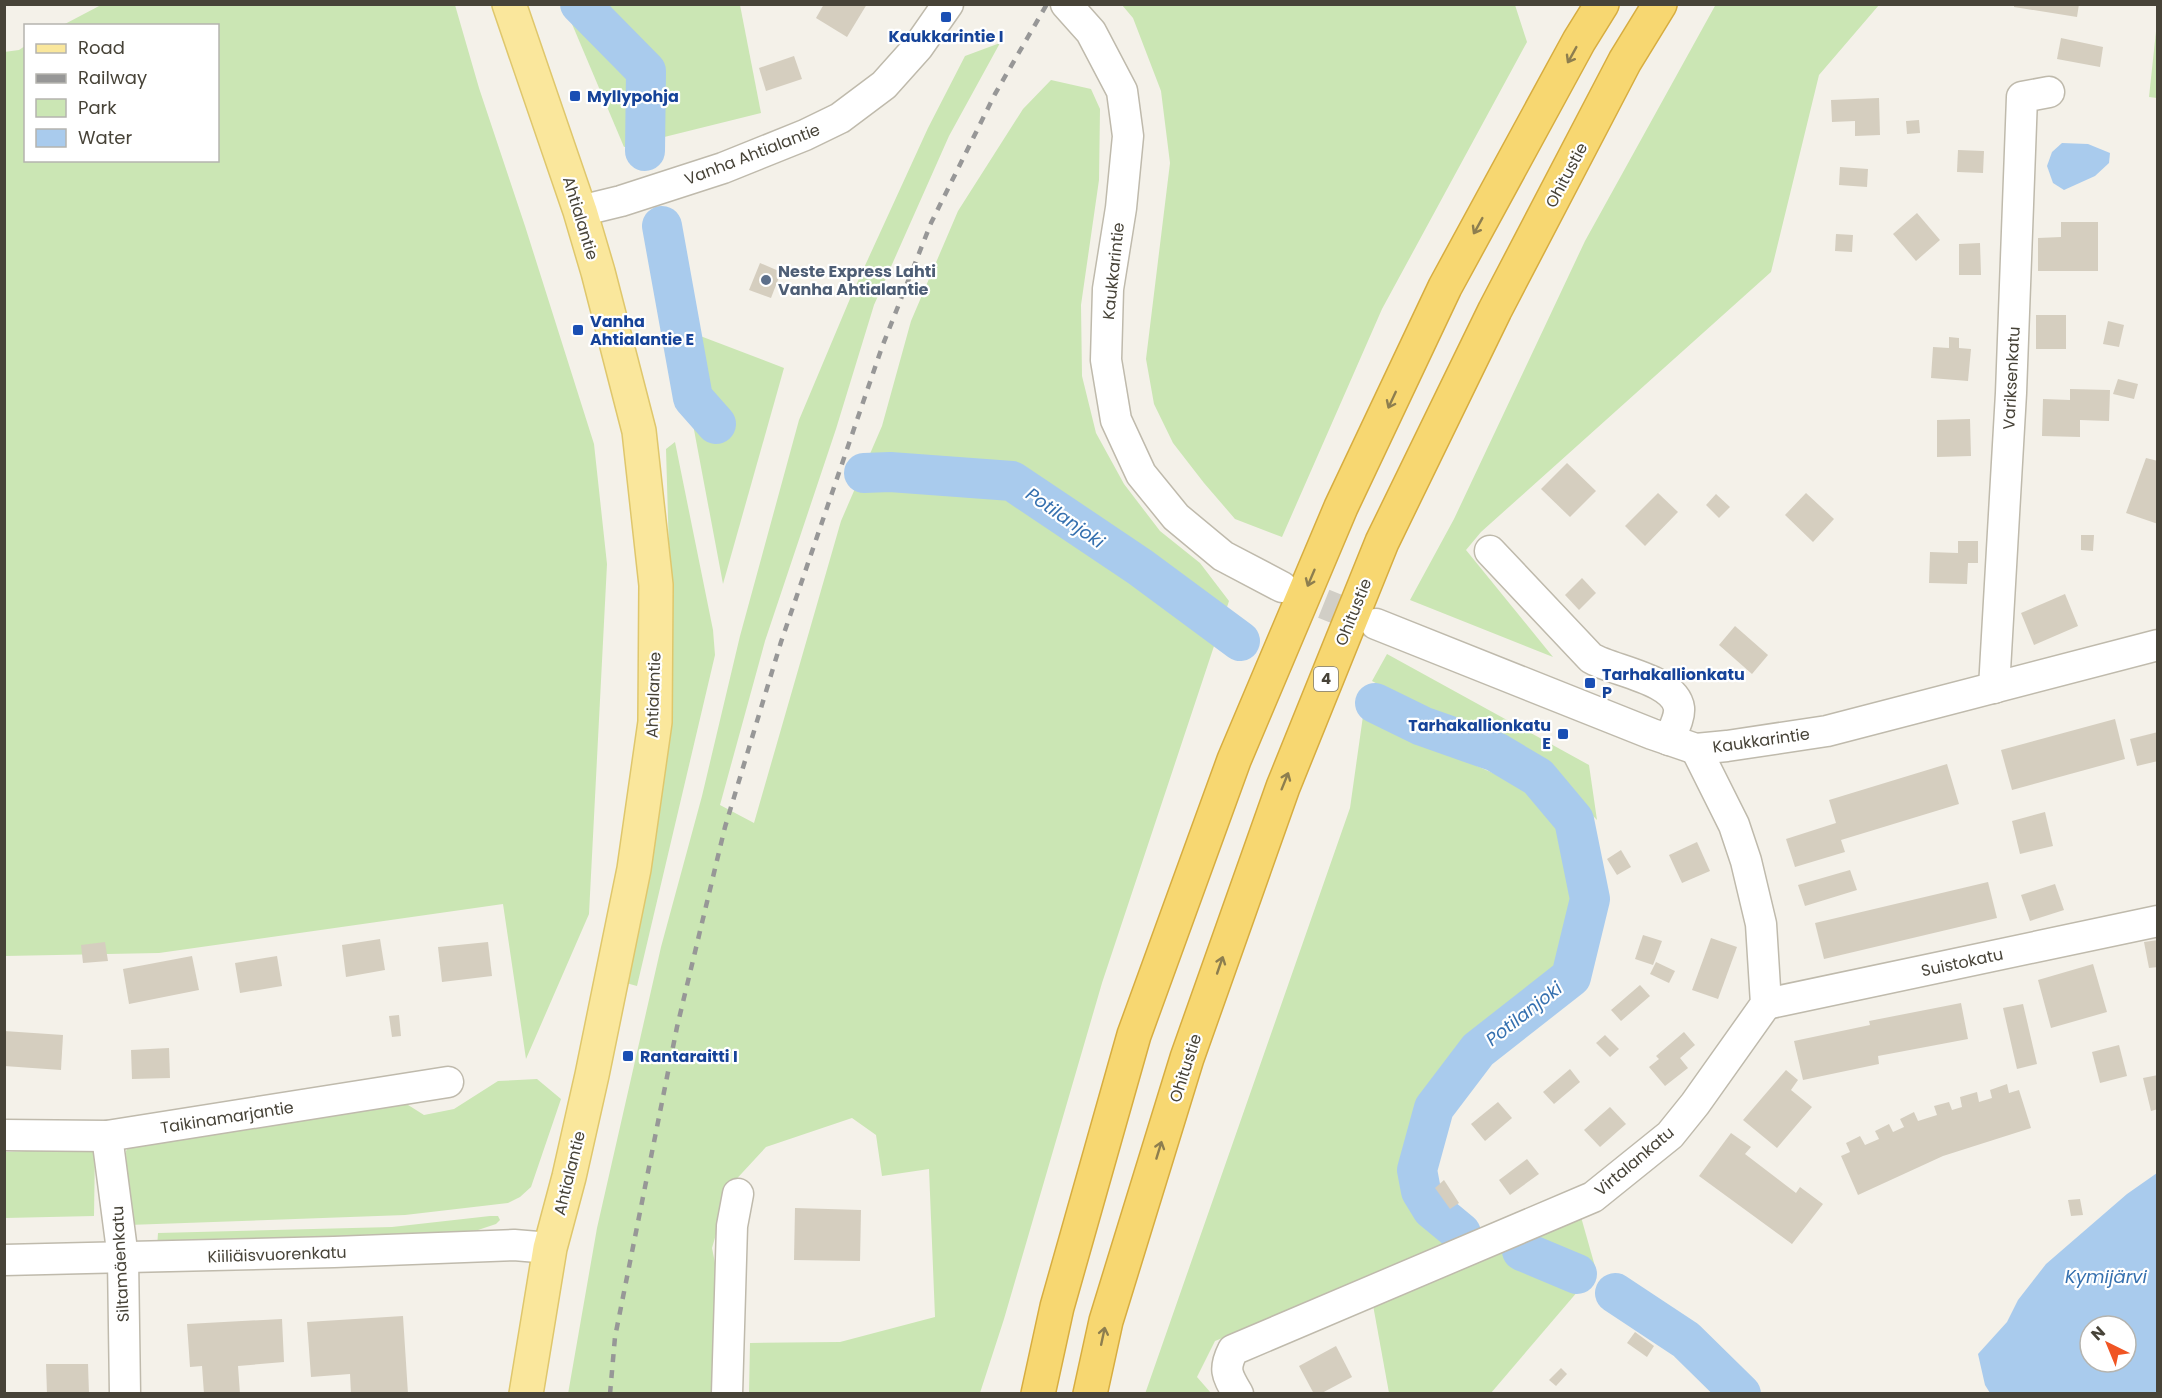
<svg xmlns="http://www.w3.org/2000/svg" width="2162" height="1398" viewBox="0 0 2162 1398" font-family="Poppins,sans-serif">
<rect width="100%" height="100%" fill="#f4f1e9"/>
<g fill="#cbe6b4">
<polygon points="1716,4 1879,5 1819,75 1771,272 1481,532 1466,550 1553,657 1410,600 1454,519 1585,241"/>
<polygon points="101,5 455,5 479,88 525,226 594,444 607,564 589,914 526,1059 503,904 159,953 5,956 4,52 19,50 25,46 26,160 218,160 218,26 63,25"/>
<polygon points="564,5 740,5 761,113 624,147"/>
<polygon points="1122,5 1515,5 1527,42 1382,309 1282,537 1235,519 1204,483 1173,443 1154,404 1146,359 1170,163 1161,91 1133,18"/>
<polygon points="2157,22 2158,98 2157,98 2149,97"/>
<polygon points="1000,43 949,136 874,305 836,429 765,641 720,805 754,823 841,521 882,426 911,321 958,211 1023,109 1051,80 1091,89 1100,109 1099,180 1081,305 1082,376 1096,433 1124,484 1160,531 1200,563 1229,601 1102,983 1004,1319 980,1393 749,1393 750,1343 840,1342 935,1317 929,1169 882,1176 876,1135 852,1118 766,1147 730,1186 712,1248 720,1288 720,1393 568,1394 597,1228 661,947 702,796 740,636 799,420 852,294 928,128 965,56"/>
<polygon points="695,334 784,368 723,584 692,419"/>
<polygon points="675,442 713,630 715,655 637,986 626,983 634,947 673,689 666,449"/>
<polygon points="1387,654 1589,765 1597,820 1532,754 1427,711 1372,681"/>
<polygon points="1363,716 1534,791 1561,830 1574,895 1553,973 1462,1041 1423,1106 1404,1198 1458,1243 1215,1341 1197,1377 1211,1393 1145,1394 1350,808"/>
<polygon points="537,1079 561,1099 531,1187 520,1197 508,1203 405,1215 128,1225 126,1151 132,1142 397,1098 424,1115 454,1109 498,1081"/>
<polygon points="95,1148 94,1216 5,1218 4,1152"/>
<polygon points="490,1216 498,1216 500,1220 496,1224 469,1233 157,1248 158,1233 392,1227"/>
<polygon points="1581,1217 1596,1270 1491,1393 1389,1393 1373,1305"/>
</g>
<g fill="#a9cbed" fill-rule="evenodd">
<polygon points="2062,143 2088,144 2110,153 2109,163 2095,176 2064,190 2053,183 2047,166 2052,152"/>
<path d="M 2157,1173 L 2157,1393 L 1990,1393 L 1985,1385 L 1978,1354 L 2007,1322 L 2018,1300 L 2046,1264 L 2127,1194 ZM 2090,1326 L 2126,1326 L 2126,1362 L 2090,1362 Z"/>
</g>
<g fill="none" stroke-linecap="round" stroke-linejoin="round">
<g stroke="#a9cbed" stroke-width="40">
<polyline points="580,4 646,71 645,151"/>
<polyline points="662,226 693,398 716,424"/>
<polyline points="864,473 890,472 1012,481 1140,567 1240,641"/>
<polyline points="1375,703 1422,726 1496,752 1538,777 1574,820 1590,899 1571,977 1478,1050 1434,1108 1417,1170 1421,1191 1432,1209 1461,1233"/>
<polyline points="1522,1251 1577,1274"/>
<polyline points="1615,1293 1686,1340 1741,1394"/>
</g>
</g>
<g fill="#d5cebf">
<polygon points="824,4 867,4 847,37 816,18"/>
<polygon points="2014,4 2079,4 2077,17 2014,7"/>
<polygon points="2061,38 2103,47 2100,67 2057,59"/>
<polygon points="794,56 802,79 766,91 759,68"/>
<polygon points="1879,98 1880,135 1855,136 1855,121 1832,122 1831,100"/>
<polygon points="1919,120 1920,133 1907,134 1906,121"/>
<polygon points="1958,150 1984,151 1983,173 1957,172"/>
<polygon points="1840,167 1868,169 1867,187 1839,185"/>
<polygon points="1917,213 1940,240 1916,261 1893,234"/>
<polygon points="2061,222 2098,222 2098,271 2038,271 2038,238 2061,237"/>
<polygon points="1836,234 1853,235 1852,252 1835,251"/>
<polygon points="1980,243 1981,275 1959,275 1959,244"/>
<polygon points="760,263 781,272 771,298 749,290"/>
<rect x="2036" y="315" width="30" height="34"/>
<polygon points="2108,321 2124,325 2119,347 2103,344"/>
<polygon points="1949,337 1959,338 1959,348 1971,349 1968,381 1931,378 1933,347 1949,348"/>
<polygon points="2118,379 2138,384 2134,399 2113,394"/>
<polygon points="2070,389 2110,390 2109,421 2080,420 2080,437 2042,436 2043,399 2070,400"/>
<polygon points="1970,419 1971,456 1937,457 1937,420"/>
<polygon points="2146,458 2158,461 2158,524 2126,513"/>
<polygon points="1567,463 1596,491 1570,517 1541,489"/>
<polygon points="1658,493 1678,512 1645,546 1625,526"/>
<polygon points="1806,493 1834,519 1813,542 1785,515"/>
<polygon points="1716,494 1730,507 1719,518 1706,505"/>
<polygon points="2081,535 2094,535 2093,551 2081,550"/>
<polygon points="1958,541 1978,541 1978,563 1968,563 1967,584 1929,583 1930,552 1958,553"/>
<polygon points="1582,578 1596,593 1579,610 1565,595"/>
<polygon points="2065,594 2078,626 2034,645 2021,613"/>
<polygon points="1735,626 1768,655 1752,674 1719,645"/>
<polygon points="2115,719 2125,759 2012,790 2001,750"/>
<polygon points="2158,732 2158,761 2137,766 2130,739"/>
<polygon points="1947,764 1959,804 1841,840 1845,852 1795,867 1786,839 1836,823 1829,800"/>
<polygon points="2045,812 2053,846 2020,854 2012,821"/>
<polygon points="1697,842 1710,871 1682,883 1669,855"/>
<polygon points="1621,850 1631,867 1617,875 1607,859"/>
<polygon points="1850,870 1857,890 1805,906 1798,885"/>
<polygon points="1988,882 1997,918 1824,959 1815,923"/>
<polygon points="2055,884 2064,910 2030,921 2021,895"/>
<polygon points="1643,935 1662,941 1653,965 1635,959"/>
<polygon points="1711,938 1737,947 1718,999 1692,990"/>
<polygon points="380,939 385,970 346,977 342,945"/>
<polygon points="2158,940 2158,967 2149,968 2144,942"/>
<polygon points="105,942 108,961 83,963 81,945"/>
<polygon points="488,942 492,976 442,982 438,947"/>
<polygon points="192,956 199,990 129,1004 123,969"/>
<polygon points="277,956 282,986 240,993 235,963"/>
<polygon points="1656,962 1675,971 1669,983 1650,974"/>
<polygon points="2093,964 2107,1012 2051,1028 2038,980"/>
<polygon points="1640,985 1650,996 1621,1021 1611,1010"/>
<polygon points="1961,1003 1968,1039 1878,1056 1879,1064 1803,1080 1794,1041 1870,1025 1869,1021"/>
<polygon points="2023,1004 2037,1064 2017,1069 2003,1008"/>
<polygon points="399,1015 401,1036 392,1037 389,1016"/>
<polygon points="4,1031 63,1035 61,1070 4,1066"/>
<polygon points="1684,1032 1695,1045 1680,1058 1688,1068 1665,1086 1649,1067 1659,1059 1656,1056"/>
<polygon points="1605,1035 1619,1049 1610,1057 1596,1043"/>
<polygon points="2119,1045 2127,1076 2100,1083 2092,1052"/>
<polygon points="169,1048 170,1078 132,1079 131,1050"/>
<polygon points="1570,1069 1580,1082 1554,1104 1543,1092"/>
<polygon points="1786,1070 1798,1080 1791,1090 1812,1107 1777,1148 1743,1120"/>
<polygon points="2158,1075 2158,1109 2151,1111 2143,1078"/>
<polygon points="2007,1084 2009,1093 2019,1090 2031,1128 1943,1156 1858,1195 1841,1156 1850,1152 1846,1143 1860,1136 1865,1145 1879,1139 1875,1131 1889,1124 1893,1132 1904,1127 1900,1119 1914,1112 1918,1121 1937,1115 1934,1106 1949,1102 1952,1110 1962,1107 1960,1097 1977,1092 1979,1102 1992,1098 1990,1090"/>
<polygon points="1498,1102 1512,1118 1485,1141 1471,1124"/>
<polygon points="1610,1107 1626,1124 1600,1147 1584,1130"/>
<polygon points="1731,1133 1751,1147 1745,1154 1796,1193 1800,1187 1823,1204 1792,1244 1699,1176"/>
<polygon points="1527,1159 1539,1174 1510,1195 1499,1180"/>
<polygon points="1444,1180 1459,1203 1450,1209 1435,1188"/>
<polygon points="2080,1199 2083,1215 2071,1216 2068,1200"/>
<polygon points="795,1208 861,1210 860,1261 794,1260"/>
<polygon points="403,1316 408,1394 351,1394 350,1374 311,1377 307,1322"/>
<polygon points="282,1319 284,1362 238,1366 240,1394 204,1394 202,1366 190,1367 187,1324"/>
<polygon points="1635,1332 1654,1346 1647,1357 1627,1343"/>
<polygon points="1336,1346 1352,1377 1320,1394 1314,1394 1299,1366"/>
<polygon points="46,1364 88,1364 89,1394 47,1394"/>
<polygon points="1561,1368 1567,1374 1556,1386 1549,1380"/>
</g>
<g fill="none" stroke-linecap="round" stroke-linejoin="round">
<polyline stroke="#d1cec6" stroke-width="30" stroke-dasharray="30 15" stroke-linecap="butt" points="1282,587 1374,624"/>
<g stroke="#bfbaac" stroke-width="33">
<g id="minor">
<polyline points="1066,4 1091,32 1122,91 1128,136 1121,208 1108,289 1106,360 1116,420 1141,474 1176,517 1223,556 1282,587"/>
<polyline points="580,211 621,201 723,168 805,135 840,118 884,85 918,47 948,4"/>
<path d="M 1490,551 L 1591,658 C 1613,671 1675,679 1679,708 C 1680,718 1673,730 1669,740"/>
<polyline points="1376,624 1652,734 1696,749 1727,746 1827,731 2158,645"/>
<polyline points="1994,688 2011,393 2022,97 2049,92"/>
<polyline points="1766,1004 2158,921"/>
<polyline points="4,1135 107,1136 448,1082"/>
<polyline points="107,1136 123,1258 125,1394"/>
<polyline points="4,1260 334,1252 514,1245 550,1248"/>
<polyline points="727,1394 732,1226 738,1194"/>
<path d="M 1238,1394 C 1227,1375 1223,1370 1233,1350 L 1593,1197 L 1670,1135 L 1695,1104 L 1766,1004 L 1761,924 L 1746,861 L 1734,825 L 1696,749"/>
</g>
</g>
<g stroke="#dfc76c" stroke-width="36">
<polyline id="major" points="509,4 580,211 598,272 639,431 656,585 655,722 634,869 592,1075 569,1177 550,1248 526,1394"/>
</g>
<g stroke="#d7ad40" stroke-width="36">
<g id="highway">
<polyline points="1038,1394 1057,1307 1134,1035 1234,760 1341,507 1445,287 1579,41 1602,4"/>
<polyline points="1090,1394 1106,1321 1187,1058 1283,787 1382,542 1495,310 1625,61 1660,4"/>
</g>
</g>
<use href="#minor" stroke="#fff" stroke-width="30"/>
<use href="#major" stroke="#fae79c" stroke-width="33"/>
<use href="#highway" stroke="#f7d771" stroke-width="33"/>
<polyline stroke="#979797" stroke-width="4.5" stroke-dasharray="8 8" stroke-linecap="butt" points="610,1394 615,1337 677,1027 725,827 781,642 882,347 931,223 995,94 1047,4"/>
</g>
<defs><path id="oneway-shaft" d="M-6 0H5M1.5-3L5.5 0L1.5 3" fill="none" stroke-width="1.6" stroke-linecap="round" stroke-linejoin="round" transform="scale(1.5)"/></defs>
<g stroke="#8d7e4f">
<use href="#oneway-shaft" transform="translate(1572 55) rotate(119)"/>
<use href="#oneway-shaft" transform="translate(1478 226) rotate(119)"/>
<use href="#oneway-shaft" transform="translate(1392 400) rotate(115)"/>
<use href="#oneway-shaft" transform="translate(1311 578) rotate(113)"/>
<use href="#oneway-shaft" transform="translate(1285 781) rotate(-68)"/>
<use href="#oneway-shaft" transform="translate(1220 965) rotate(-71)"/>
<use href="#oneway-shaft" transform="translate(1159 1150) rotate(-73)"/>
<use href="#oneway-shaft" transform="translate(1103 1336) rotate(-78)"/>
</g>
<g fill="#1a4fb4" stroke="#fff" stroke-width="2">
<rect x="940" y="11" width="12" height="12" rx="3"/>
<rect x="569" y="90" width="12" height="12" rx="3"/>
<rect x="572" y="324" width="12" height="12" rx="3"/>
<rect x="1584" y="677" width="12" height="12" rx="3"/>
<rect x="1557" y="728" width="12" height="12" rx="3"/>
<rect x="622" y="1050" width="12" height="12" rx="3"/>
</g>
<circle fill="#5c6f8a" stroke="#fff" stroke-width="2" cx="766" cy="280" r="6"/>
<g text-anchor="middle" stroke-width="4.5" stroke-linejoin="round" paint-order="stroke">
<rect fill="#fff" stroke="#7e7b74" stroke-width="1.5" x="1314" y="667" width="24" height="24" rx="4.5"/>
<g font-size="15" font-weight="bold" fill="#474338">
<text x="1326" y="684">4</text>
</g>
<g font-size="16" font-weight="bold" fill="#164399" stroke="#fff" text-anchor="start">
<text x="946" y="42" text-anchor="middle">Kaukkarintie I</text>
<text x="587" y="102">Myllypohja</text>
<text x="590" y="327">Vanha<tspan x="590" dy="18">Ahtialantie E</tspan></text>
<text x="1602" y="680">Tarhakallionkatu<tspan x="1602" dy="18">P</tspan></text>
<text x="1551" y="731" text-anchor="end">Tarhakallionkatu<tspan x="1551" dy="18">E</tspan></text>
<text x="640" y="1062">Rantaraitti I</text>
</g>
<g font-size="16" fill="#474338" stroke="#fff">
<text transform="translate(752 154) rotate(-21)" y="6">Vanha Ahtialantie</text>
<text transform="translate(1566 175) rotate(-62)" y="6">Ohitustie</text>
<text transform="translate(581 218) rotate(73)" y="6">Ahtialantie</text>
<text transform="translate(1113 271) rotate(-84)" y="6">Kaukkarintie</text>
<text transform="translate(2011 378) rotate(-87)" y="6">Variksenkatu</text>
<text transform="translate(1353 612) rotate(-68)" y="6">Ohitustie</text>
<text transform="translate(653 695) rotate(-88)" y="6">Ahtialantie</text>
<text transform="translate(1761 740) rotate(-8)" y="6">Kaukkarintie</text>
<text transform="translate(1962 962) rotate(-12)" y="6">Suistokatu</text>
<text transform="translate(1185 1068) rotate(-72)" y="6">Ohitustie</text>
<text transform="translate(227 1117) rotate(-9)" y="6">Taikinamarjantie</text>
<text transform="translate(1634 1161) rotate(-40)" y="6">Virtalankatu</text>
<text transform="translate(569 1173) rotate(-76)" y="6">Ahtialantie</text>
<text transform="translate(277 1254) rotate(-2)" y="6">Kiiliäisvuorenkatu</text>
<text transform="translate(120 1264) rotate(-93)" y="6">Siltamäenkatu</text>
</g>
<g font-size="16" font-weight="bold" fill="#4e5e75" stroke="#fff" text-anchor="start">
<text x="778" y="277">Neste Express Lahti<tspan x="778" dy="18">Vanha Ahtialantie</tspan></text>
</g>
<g font-size="18" font-style="italic" fill="#3570af" stroke="#fff">
<text transform="translate(1065 518) rotate(35)" y="6">Potilanjoki</text>
<text transform="translate(1524 1014) rotate(-38)" y="6">Potilanjoki</text>
<text x="2106" y="1283">Kymijärvi</text>
</g>
</g>
<rect width="2162" height="1398" fill="none" stroke="#474338" stroke-width="12"/>
<rect x="24" y="24" width="195" height="138" fill="#ffffff" stroke="#b5b4af" stroke-width="1.5"/>
<rect x="36" y="44" width="30" height="9" fill="#fae79c" stroke="#b5b4af" stroke-width="1.5"/>
<text x="78" y="54" font-size="18" fill="#474338">Road</text>
<rect x="36" y="74" width="30" height="9" fill="#979797" stroke="#b5b4af" stroke-width="1.5"/>
<text x="78" y="84" font-size="18" fill="#474338">Railway</text>
<rect x="36" y="99" width="30" height="18" fill="#cbe6b4" stroke="#b5b4af" stroke-width="1.5"/>
<text x="78" y="114" font-size="18" fill="#474338">Park</text>
<rect x="36" y="129" width="30" height="18" fill="#a9cbed" stroke="#b5b4af" stroke-width="1.5"/>
<text x="78" y="144" font-size="18" fill="#474338">Water</text>
<g transform="translate(2108 1344) rotate(317)"><circle r="28" fill="#ffffff" stroke="#b5b4af" stroke-width="1.5"/>
<path d="M0-4.5L10 22L0 15L-10 22Z" fill="#f05524"/>
<text y="-9" font-size="16" font-weight="bold" text-anchor="middle" fill="#474338">N</text>
</g>
</svg>
